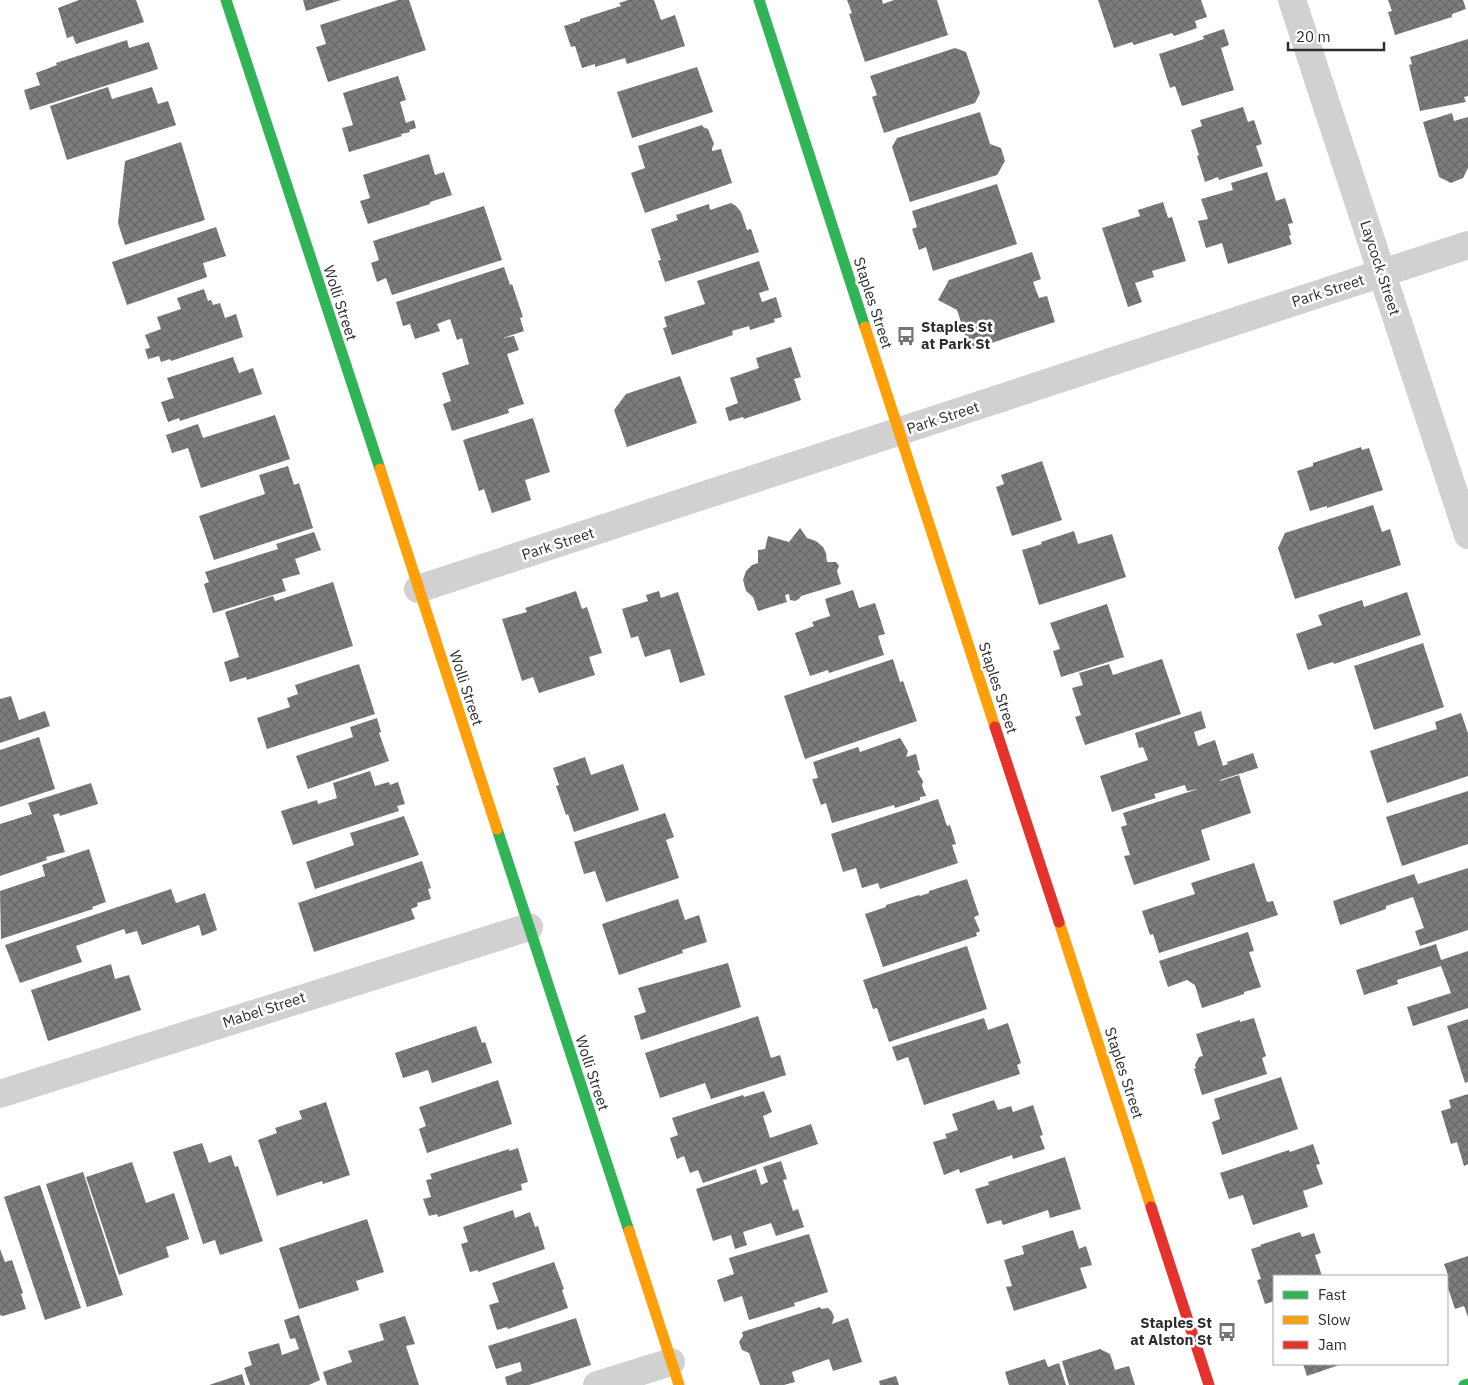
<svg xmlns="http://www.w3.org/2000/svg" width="1468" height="1385" viewBox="0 0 1468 1385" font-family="'IBM Plex Sans',sans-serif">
<defs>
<pattern id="building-cross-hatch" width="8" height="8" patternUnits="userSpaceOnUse" patternTransform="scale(1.25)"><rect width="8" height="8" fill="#7d7d7d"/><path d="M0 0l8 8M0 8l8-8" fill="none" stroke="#676767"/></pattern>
</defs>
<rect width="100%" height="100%" fill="#fff"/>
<g fill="url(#building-cross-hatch)">
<polygon points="79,0 136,0 144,22 76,44 73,36 67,38 58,8"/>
<polygon points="303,0 341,0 306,11"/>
<polygon points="398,0 409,0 426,50 328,82 316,47 326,44 320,25"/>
<polygon points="628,0 654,0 661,20 675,15 685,46 627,64 625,58 595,67 595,64 582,68 575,46 571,47 564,26 580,21 580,19 621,6 619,3"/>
<polygon points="847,0 882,0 883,4 894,0 937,0 948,35 865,62 849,14 852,13"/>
<polygon points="1098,0 1201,0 1207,17 1195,21 1197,28 1174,36 1172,33 1134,45 1132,42 1114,48"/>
<polygon points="1388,0 1463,0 1466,9 1452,14 1452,17 1395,35 1388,12 1392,11"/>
<polygon points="1224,29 1229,45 1221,48 1234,90 1182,106 1175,86 1170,88 1159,54 1204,39 1203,36"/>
<polygon points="1468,39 1468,96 1464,97 1466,102 1420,111 1409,65 1412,64 1410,57"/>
<polygon points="127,40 129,48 149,42 158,69 30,110 24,90 40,85 36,73 57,65 56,63"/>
<polygon points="955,48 966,52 980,93 975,103 884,133 872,97 877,95 870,76"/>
<polygon points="697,67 713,112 632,138 617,92"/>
<polygon points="398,76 406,100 400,102 406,123 414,120 416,128 409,130 410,132 401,134 402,136 349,152 342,128 353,125 343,93"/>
<polygon points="108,87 112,99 152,87 158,104 168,101 176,125 67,160 50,106"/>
<polygon points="1243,107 1248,122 1254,120 1262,144 1256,146 1263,166 1219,180 1218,177 1205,182 1197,156 1199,155 1191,130 1202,126 1200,120"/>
<polygon points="980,112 990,144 1001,148 1005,161 997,175 910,202 892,147 897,138"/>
<polygon points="1452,113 1454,121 1468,117 1468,168 1463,178 1451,183 1439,177 1423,122"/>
<polygon points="702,125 703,127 708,129 714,144 712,148 712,151 721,149 732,183 645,213 631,173 645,168 638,146"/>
<polygon points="181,142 205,220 125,245 118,223 125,161"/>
<polygon points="429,154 435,175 444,172 452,195 430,202 430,204 368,224 360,201 370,198 363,175"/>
<polygon points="1267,172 1276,201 1285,198 1293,223 1288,224 1291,235 1289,236 1292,244 1228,264 1222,243 1206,248 1198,221 1208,219 1201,199 1233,190 1231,183"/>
<polygon points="997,184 1017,244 933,271 926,247 919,250 912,229 917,227 912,211"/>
<polygon points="1163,202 1168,218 1172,217 1186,261 1152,271 1154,277 1135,283 1142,302 1128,307 1102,228 1140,216 1138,210"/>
<polygon points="731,203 736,206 741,212 747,230 751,229 759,252 665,282 658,261 661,260 651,229 678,220 676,215 709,204 710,210"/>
<polygon points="484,206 502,260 392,295 386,278 377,282 371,263 379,260 373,241"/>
<polygon points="216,227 226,256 203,263 207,277 127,305 112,262"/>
<polygon points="1032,252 1041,279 1033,282 1039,298 1047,296 1055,322 970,350 957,310 938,300 949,280"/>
<polygon points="759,261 769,290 759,293 762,302 776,297 782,317 774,319 775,322 750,330 749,326 732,331 733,335 672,355 663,328 667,327 664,317 705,304 697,281"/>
<polygon points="504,267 510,285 512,284 523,317 520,318 524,331 503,338 514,336 519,350 507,354 524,404 508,409 509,413 452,431 443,404 451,401 442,373 469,364 462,338 457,340 450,319 437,324 440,331 415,339 410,324 403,326 396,302"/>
<polygon points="204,289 208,301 211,300 213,305 220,303 225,318 236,314 243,337 171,361 170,359 161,362 159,356 148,359 145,349 150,348 145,335 161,329 157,317 181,309 177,298"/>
<polygon points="791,347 801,377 794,379 801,400 744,419 743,417 729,421 725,408 738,403 730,378 759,368 756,358"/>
<polygon points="233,357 239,373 253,368 262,394 180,421 179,418 168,422 161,402 174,398 167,378"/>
<polygon points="680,376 697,423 627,447 614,410 626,394"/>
<polygon points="275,415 290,459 201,488 188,448 172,453 166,435 198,424 203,438"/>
<polygon points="533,418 550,472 525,480 531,500 492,513 484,489 479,491 463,440"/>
<polygon points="1361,447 1362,450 1369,448 1383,490 1327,508 1327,506 1310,511 1297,471 1313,466 1313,463"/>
<polygon points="1042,461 1062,520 1012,536 996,487 1004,484 1001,475"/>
<polygon points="288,466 294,485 299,483 313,528 214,560 199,516 265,494 259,475"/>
<polygon points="1373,505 1382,532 1390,529 1401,565 1295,599 1278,548 1285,533"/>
<polygon points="800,528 807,538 816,541 823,547 826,553 827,562 836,562 839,566 837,571 841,584 801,596 799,599 795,601 790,600 789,594 785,595 787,602 758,611 753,597 746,591 743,580 746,571 752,565 758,563 758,550 765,549 768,536 789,542"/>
<polygon points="1074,531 1078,544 1112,534 1126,577 1039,605 1022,550 1042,544 1041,542"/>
<polygon points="314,532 321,550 295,559 300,574 282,579 286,591 213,613 204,584 209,582 205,572 278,549 276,544"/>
<polygon points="333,582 353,646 247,680 246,677 230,682 224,662 239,657 225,612 273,596 275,601"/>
<polygon points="853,590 859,608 875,603 885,634 878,636 884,655 829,673 828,670 810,676 795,633 814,626 812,622 830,616 825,599"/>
<polygon points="576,591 582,609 587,607 602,653 589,657 595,675 539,693 533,677 522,681 502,619 527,612 525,608"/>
<polygon points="659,591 661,598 678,592 705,675 680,683 670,649 645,657 638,636 631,638 622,609 648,601 646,595"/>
<polygon points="1407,592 1421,635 1334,664 1333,662 1308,670 1296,634 1322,625 1318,615 1362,600 1364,607"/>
<polygon points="1107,604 1124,657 1061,677 1053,651 1060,649 1050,623"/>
<polygon points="1423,643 1444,707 1374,730 1354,666"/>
<polygon points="893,659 900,682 903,681 917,721 805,759 784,696"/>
<polygon points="1162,659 1181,714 1085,745 1075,717 1081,715 1072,688 1083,685 1079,673 1109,664 1113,675"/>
<polygon points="359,664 375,714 267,749 257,718 290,707 287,698 298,694 295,685"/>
<polygon points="11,696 19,720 45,711 50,726 0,743 0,699"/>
<polygon points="1201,711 1206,728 1194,732 1198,746 1215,740 1223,766 1228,764 1227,762 1253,753 1258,768 1220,780 1220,781 1239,775 1251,813 1201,830 1210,860 1134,885 1124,856 1130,855 1121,827 1127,825 1123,813 1198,789 1187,791 1185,785 1154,794 1156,798 1112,812 1100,776 1148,760 1143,747 1139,748 1135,733"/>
<polygon points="1461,713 1468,733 1468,776 1387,803 1370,751 1437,729 1435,722"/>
<polygon points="377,718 381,732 379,733 389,761 308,789 296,756 353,737 350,727"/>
<polygon points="39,737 55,789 0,807 0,750"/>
<polygon points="900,738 908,751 906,757 916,754 920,770 917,771 923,781 922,786 926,796 920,797 920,800 895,808 894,805 832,823 826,803 821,805 812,779 818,778 813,762 858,747 860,752"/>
<polygon points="585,757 591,775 623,764 639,810 574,832 568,814 566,815 556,786 559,785 553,768"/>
<polygon points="370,771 375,786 389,782 390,785 398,782 405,804 397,806 399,811 293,845 281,811 317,800 318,804 337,798 333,783"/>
<polygon points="91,783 98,804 60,816 59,813 53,815 65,852 46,857 47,860 0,876 0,824 32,814 28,803"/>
<polygon points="1468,791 1468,844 1402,866 1386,817"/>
<polygon points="938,799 947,826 950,825 956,844 952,845 958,863 880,889 878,883 862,888 856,868 843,872 831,834"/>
<polygon points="665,813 674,837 666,840 679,878 606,902 595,871 584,874 574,842"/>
<polygon points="404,816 419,855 315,889 306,862 354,845 350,833"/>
<polygon points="89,849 106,902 92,907 93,909 1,939 0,891 45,876 42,865"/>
<polygon points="422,861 431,888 428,889 431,899 417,903 418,906 411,909 415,919 314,952 298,903"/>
<polygon points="1254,863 1267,902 1273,901 1278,915 1159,953 1153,934 1150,935 1142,911 1195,894 1191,883"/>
<polygon points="1468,868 1468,930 1420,946 1415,931 1424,928 1413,897 1386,906 1386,909 1340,925 1333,901 1414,874 1418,884"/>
<polygon points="967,879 979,915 974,917 980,931 976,933 977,936 883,967 865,914 886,907 886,905 919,895 920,896 929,893 929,891"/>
<polygon points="171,889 176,903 205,893 217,930 202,936 199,925 142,945 137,931 126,934 124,929 76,946 82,962 20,983 5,945"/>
<polygon points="678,899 685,920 699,915 707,942 682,950 683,953 619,975 602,924"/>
<polygon points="1248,932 1254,951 1249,952 1261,987 1244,992 1244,994 1202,1008 1195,985 1187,980 1168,987 1159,961"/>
<polygon points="1436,944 1441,960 1468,951 1468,1008 1413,1026 1407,1007 1451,993 1441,966 1397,980 1398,984 1364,995 1356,970"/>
<polygon points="967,946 987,1009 889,1042 877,1008 873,1009 863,980"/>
<polygon points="728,963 741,1007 641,1040 634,1016 646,1012 638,988"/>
<polygon points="111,964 115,979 129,975 141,1010 48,1041 31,990"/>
<polygon points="758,1016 771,1058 780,1055 786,1075 711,1099 705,1083 660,1098 645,1053"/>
<polygon points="984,1018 988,1030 1008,1023 1021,1063 1017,1065 1020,1074 924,1105 908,1057 897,1061 892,1047"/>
<polygon points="1254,1018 1266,1056 1262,1058 1267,1074 1202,1095 1194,1069 1196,1068 1195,1065 1199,1057 1203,1056 1196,1034 1240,1020 1240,1022"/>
<polygon points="1468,1019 1468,1082 1465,1083 1447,1026"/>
<polygon points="476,1026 482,1043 485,1042 492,1063 432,1083 428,1070 403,1078 395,1053"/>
<polygon points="1281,1077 1298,1129 1222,1155 1212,1122 1220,1119 1214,1099"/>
<polygon points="498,1080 512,1124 427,1153 419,1129 426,1126 419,1107"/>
<polygon points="764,1091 772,1112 763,1116 770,1138 811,1124 818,1144 703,1183 698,1170 690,1173 684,1156 677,1159 670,1138 678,1135 672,1118 743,1095 744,1097"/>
<polygon points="1468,1094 1468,1164 1464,1166 1457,1142 1451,1144 1441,1111 1451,1108 1449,1100"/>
<polygon points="994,1100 998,1110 1011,1106 1013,1112 1033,1105 1043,1135 1040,1136 1045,1149 1013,1159 1012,1155 960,1173 959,1169 944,1175 933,1142 947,1138 945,1134 958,1130 952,1114"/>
<polygon points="326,1102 350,1175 323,1184 322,1181 277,1196 258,1140 277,1133 275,1128 302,1119 299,1111"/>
<polygon points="202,1143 209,1163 231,1155 235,1167 238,1166 263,1241 220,1255 215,1240 203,1244 173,1152"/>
<polygon points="1313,1144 1320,1164 1316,1165 1323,1184 1303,1191 1308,1207 1253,1225 1243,1195 1229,1199 1220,1173 1289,1150 1290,1152"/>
<polygon points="518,1148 528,1182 521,1184 522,1190 438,1217 437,1214 429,1216 423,1199 431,1197 426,1180 432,1179 430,1174 509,1149 509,1151"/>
<polygon points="1065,1157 1081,1209 1050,1218 1048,1210 1003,1225 1001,1220 987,1224 975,1189 989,1185 988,1182"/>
<polygon points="781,1161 787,1179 783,1180 793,1211 798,1209 804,1227 776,1236 771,1223 743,1232 747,1245 735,1249 731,1235 713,1241 696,1189 756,1169 761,1185 768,1182 763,1167"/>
<polygon points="132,1162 146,1203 174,1193 189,1239 166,1247 169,1257 119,1275 86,1177"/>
<polygon points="83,1172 123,1295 87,1307 46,1184"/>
<polygon points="40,1185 81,1308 45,1320 4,1197"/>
<polygon points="513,1210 515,1218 530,1212 535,1227 538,1226 545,1249 478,1272 478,1270 470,1272 461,1244 468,1242 463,1227"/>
<polygon points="367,1219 384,1272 356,1281 359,1290 299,1309 279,1248"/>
<polygon points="1073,1230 1079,1249 1086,1246 1092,1265 1080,1268 1087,1288 1014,1311 1006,1287 1012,1286 1004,1260 1024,1254 1022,1246"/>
<polygon points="1300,1232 1302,1237 1314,1233 1321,1253 1315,1255 1322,1276 1274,1276 1274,1301 1265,1304 1257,1280 1261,1279 1251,1249 1261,1246 1260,1245"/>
<polygon points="809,1234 828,1292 794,1303 795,1306 749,1320 742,1296 724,1302 717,1280 734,1274 729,1258"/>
<polygon points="0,1249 5,1262 12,1260 23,1293 21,1294 26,1309 3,1316 0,1315"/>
<polygon points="1468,1256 1468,1317 1464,1306 1455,1309 1447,1285 1447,1275 1448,1275 1444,1264"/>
<polygon points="554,1262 564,1289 562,1290 568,1308 508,1329 507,1327 497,1330 489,1305 499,1302 492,1283"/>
<polygon points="820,1307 821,1309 828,1308 832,1312 834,1317 832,1324 848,1318 862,1362 833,1371 829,1359 792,1372 795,1382 784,1385 760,1385 749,1353 742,1350 739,1342 743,1336 742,1332"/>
<polygon points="299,1315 320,1380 309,1385 250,1385 244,1368 252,1365 248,1352 279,1343 282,1355 299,1349 295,1338 290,1339 284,1320"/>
<polygon points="405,1316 415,1344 406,1346 419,1385 327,1385 323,1372 352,1362 348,1351 384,1340 379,1324"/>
<polygon points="576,1318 591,1365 529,1385 507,1385 505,1377 522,1371 520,1362 496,1369 488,1346"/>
<polygon points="1100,1349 1110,1354 1115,1370 1129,1366 1135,1385 1069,1385 1062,1361"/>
<polygon points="1045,1359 1048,1367 1059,1363 1066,1385 1009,1385 1005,1372"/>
<polygon points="1303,1364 1342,1364 1307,1376"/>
<polygon points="242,1374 245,1385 209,1385"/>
<polygon points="896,1376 899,1385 880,1385 879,1381"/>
</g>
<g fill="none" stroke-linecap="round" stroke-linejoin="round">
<g stroke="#d1d1d1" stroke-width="28">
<polyline points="1292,0 1468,535"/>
<polyline points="418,589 1468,245"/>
<polyline points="0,1094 529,927"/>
<polyline points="597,1385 671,1362"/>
</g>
<g stroke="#30b455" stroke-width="11">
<polyline points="226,0 380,469"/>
<polyline points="759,0 865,327"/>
<polyline points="497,829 629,1231"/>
<polyline points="1464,1385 1468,1384"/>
</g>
<g stroke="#ff9f0a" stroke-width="11">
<polyline points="865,327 995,727"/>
<polyline points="380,469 497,829"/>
<polyline points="1059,922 1151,1207"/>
<polyline points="629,1231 679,1385"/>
</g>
<g stroke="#e5322d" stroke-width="11">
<polyline points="995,727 1059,922"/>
<polyline points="1151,1207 1209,1385"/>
</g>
</g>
<defs>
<g id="bus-bare" transform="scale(1.5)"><path d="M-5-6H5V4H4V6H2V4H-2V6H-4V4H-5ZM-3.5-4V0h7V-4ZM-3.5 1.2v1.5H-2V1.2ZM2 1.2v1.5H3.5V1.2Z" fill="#767676" stroke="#fff" stroke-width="2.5" paint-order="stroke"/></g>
</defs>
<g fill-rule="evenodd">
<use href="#bus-bare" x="906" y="336"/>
<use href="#bus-bare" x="1227" y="1332"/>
</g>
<g text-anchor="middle" stroke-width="5" stroke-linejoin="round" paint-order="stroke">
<g font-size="15" fill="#2c2c2c" stroke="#fff">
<text transform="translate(1380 268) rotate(72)" y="5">Laycock Street</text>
<text transform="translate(1328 291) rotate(-18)" y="5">Park Street</text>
<text transform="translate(340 303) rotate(72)" y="5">Wolli Street</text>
<text transform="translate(873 303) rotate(72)" y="5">Staples Street</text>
<text transform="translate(943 418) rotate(-18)" y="5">Park Street</text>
<text transform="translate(558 544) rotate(-18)" y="5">Park Street</text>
<text transform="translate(466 688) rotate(72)" y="5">Wolli Street</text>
<text transform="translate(998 688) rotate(72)" y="5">Staples Street</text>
<text transform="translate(264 1010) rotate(-18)" y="5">Mabel Street</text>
<text transform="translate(592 1073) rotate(72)" y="5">Wolli Street</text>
<text transform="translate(1124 1073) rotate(72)" y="5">Staples Street</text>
</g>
<g font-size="15" font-weight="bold" fill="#2c2c2c" stroke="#fff" text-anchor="start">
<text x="921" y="332">Staples St<tspan x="921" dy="17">at Park St</tspan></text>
<text x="1212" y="1328" text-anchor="end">Staples St<tspan x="1212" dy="17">at Alston St</tspan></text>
</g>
</g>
<rect x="1273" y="1275" width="175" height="90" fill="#ffffff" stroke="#ababab"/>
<rect x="1283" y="1291" width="25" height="8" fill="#30b455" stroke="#ababab"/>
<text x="1318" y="1300" font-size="15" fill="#2c2c2c">Fast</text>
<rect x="1283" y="1316" width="25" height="8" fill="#ff9f0a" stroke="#ababab"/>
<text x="1318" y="1325" font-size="15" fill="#2c2c2c">Slow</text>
<rect x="1283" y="1341" width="25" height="8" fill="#e5322d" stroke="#ababab"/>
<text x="1318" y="1350" font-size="15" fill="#2c2c2c">Jam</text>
<path d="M1288 42v8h96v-8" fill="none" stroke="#2c2c2c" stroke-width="2.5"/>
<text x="1296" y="42" font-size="15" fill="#2c2c2c" stroke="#ffffff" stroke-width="4" paint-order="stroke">20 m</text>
</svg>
